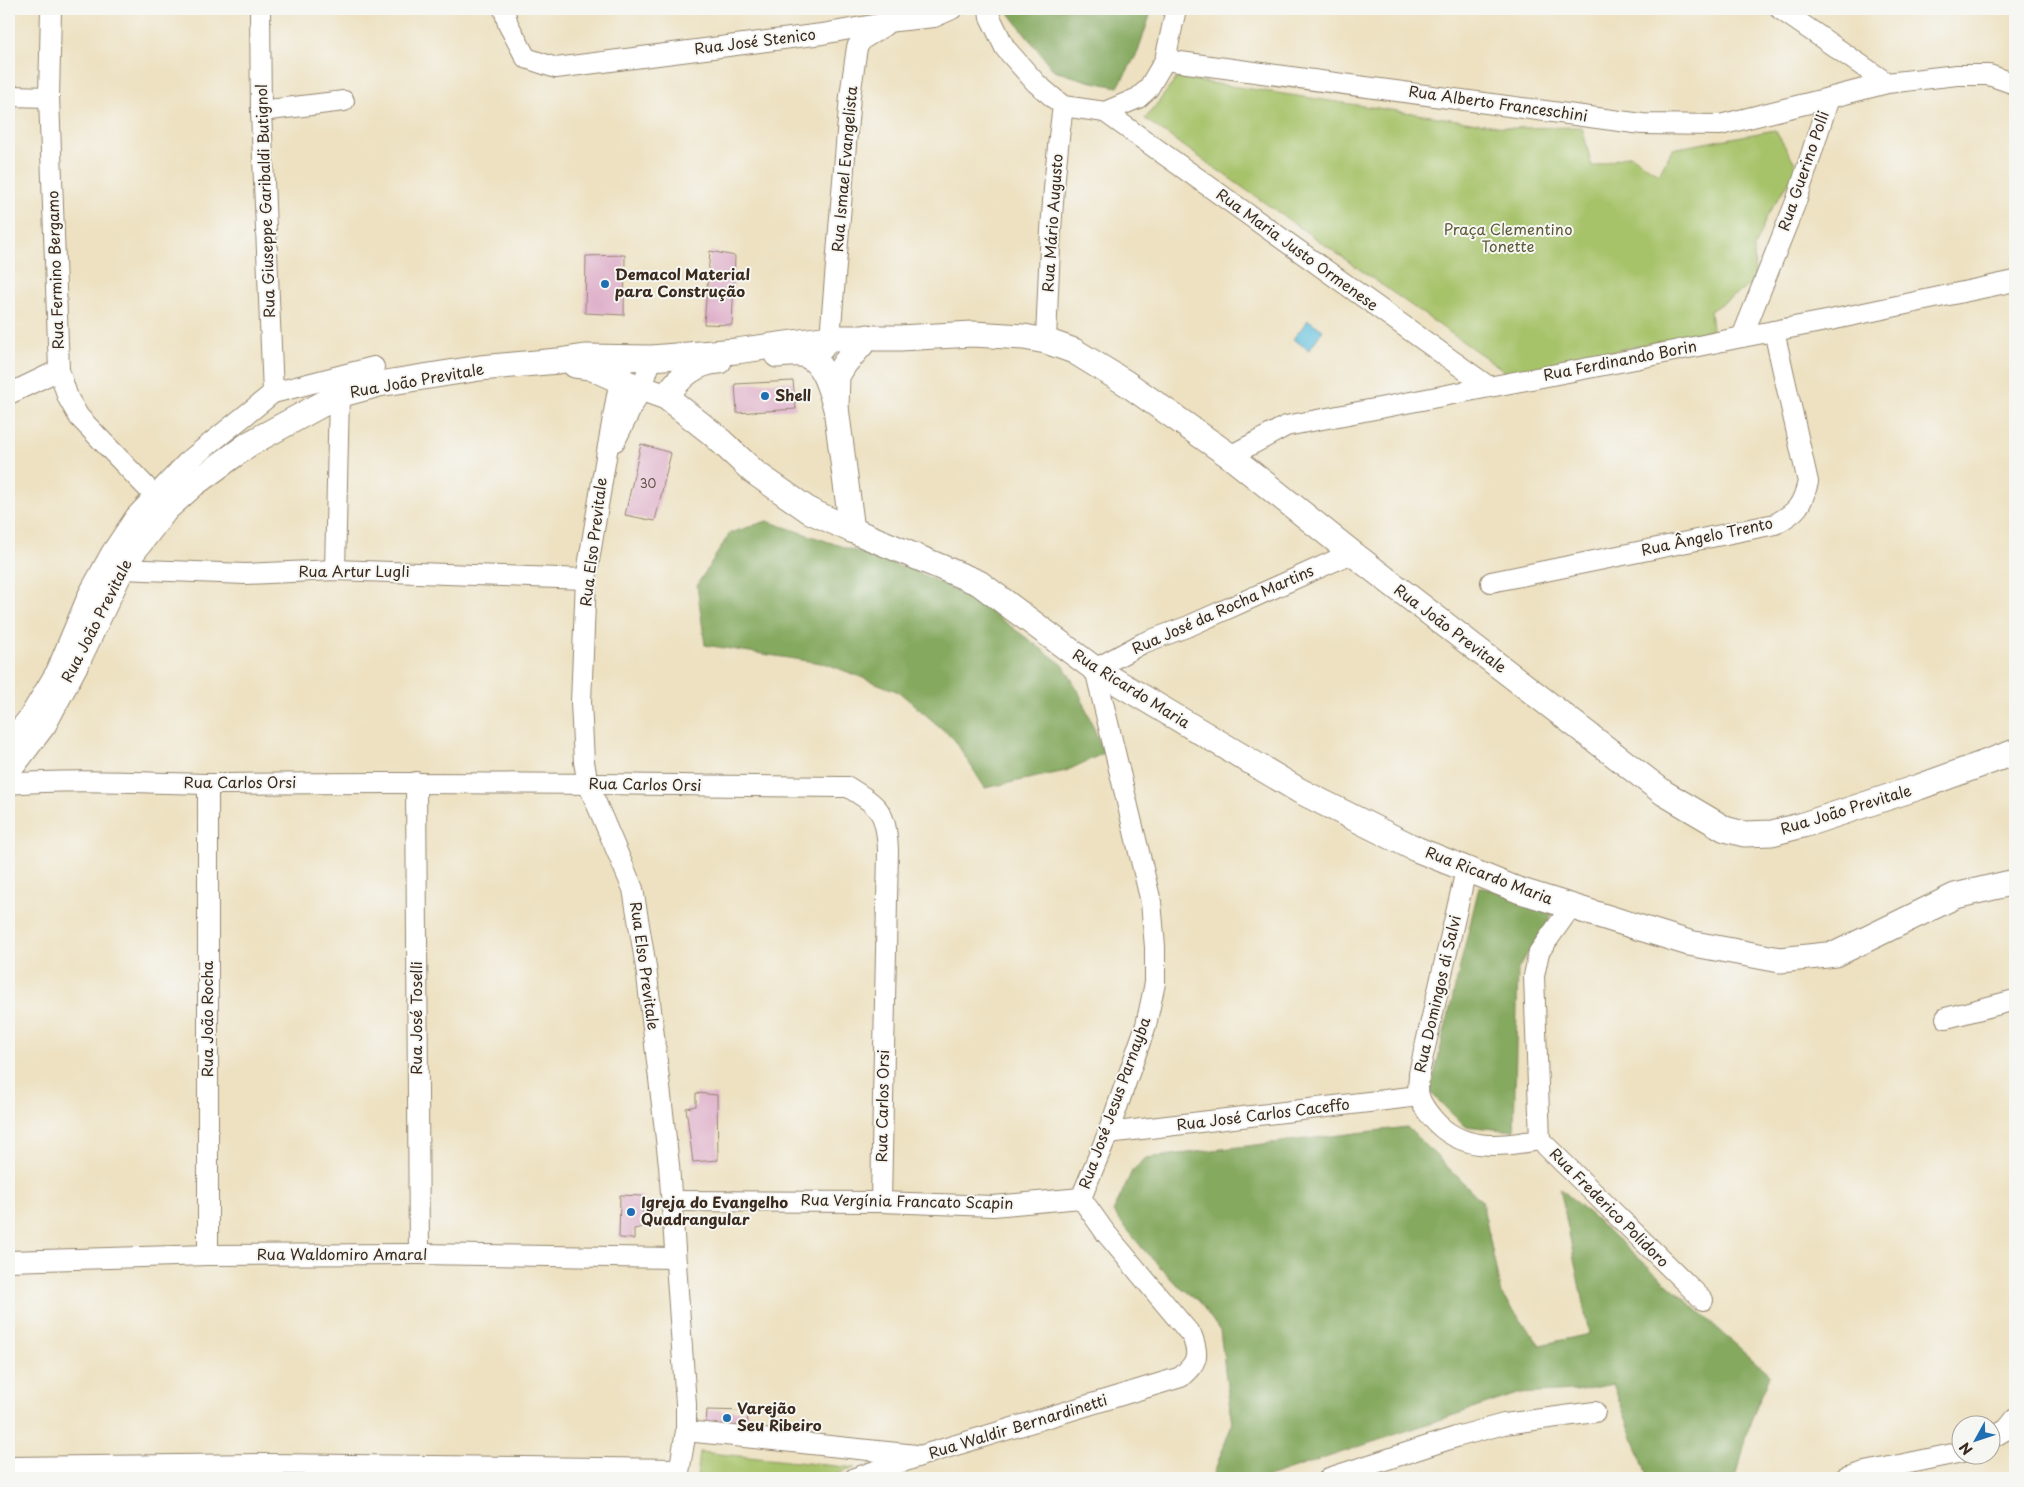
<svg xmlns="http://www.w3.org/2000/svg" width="2024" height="1487" viewBox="0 0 2024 1487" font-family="'Playpen Sans',sans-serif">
<rect width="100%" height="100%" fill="#f6f6f2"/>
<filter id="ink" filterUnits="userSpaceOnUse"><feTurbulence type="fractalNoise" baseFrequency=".02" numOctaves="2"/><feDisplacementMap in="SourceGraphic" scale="10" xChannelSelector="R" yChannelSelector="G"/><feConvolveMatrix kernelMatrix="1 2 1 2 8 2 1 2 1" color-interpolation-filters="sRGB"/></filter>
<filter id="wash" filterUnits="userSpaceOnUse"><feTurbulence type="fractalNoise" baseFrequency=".0096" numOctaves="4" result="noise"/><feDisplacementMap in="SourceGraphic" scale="20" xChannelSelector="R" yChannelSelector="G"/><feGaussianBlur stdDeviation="1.12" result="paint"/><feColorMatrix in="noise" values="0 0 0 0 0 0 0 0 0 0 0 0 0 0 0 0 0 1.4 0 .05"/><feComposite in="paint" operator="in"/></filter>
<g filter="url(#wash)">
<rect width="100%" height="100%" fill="#ede1c1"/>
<g fill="#a7c36a" stroke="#717644">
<polygon points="1177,78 1511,128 1582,127 1592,167 1630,155 1659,174 1672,149 1775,130 1798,168 1767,216 1754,248 1755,282 1710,311 1712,330 1509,374 1145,119"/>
<polygon points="700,1452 855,1468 825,1478 697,1478"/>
</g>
<g fill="#85a95e" stroke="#606a3e">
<polygon points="1006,9 1152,9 1138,52 1118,87 1088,81 1054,71"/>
<polygon points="767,521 920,573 978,602 1063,665 1078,690 1104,753 1066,771 985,788 954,739 899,692 827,664 705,645 697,585 730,533"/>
<polygon points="1479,887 1558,905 1518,969 1514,1131 1464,1126 1430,1092"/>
<polygon points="1407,1127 1482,1201 1501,1294 1540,1345 1589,1334 1560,1188 1770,1375 1750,1423 1736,1478 1648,1478 1613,1384 1576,1391 1517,1394 1265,1478 1212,1478 1232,1424 1220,1331 1199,1301 1174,1282 1143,1249 1113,1212 1132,1171 1146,1158"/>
</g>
<polygon fill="#5fc0dd" stroke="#4d757e" points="1308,320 1323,330 1309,350 1293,339"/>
<g id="blocks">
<g fill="#dfb1ca">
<polygon points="710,251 735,256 732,325 704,324"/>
<polygon points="625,255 624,315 585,313 586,256"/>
<polygon points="793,381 796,409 737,413 735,384"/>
<polygon points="641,444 671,453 655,521 625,515"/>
<polygon points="696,1093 717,1095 718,1160 693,1162 686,1108 696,1106"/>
<polygon points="620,1195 642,1196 643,1227 634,1229 634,1239 619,1238"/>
<polygon points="707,1410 748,1411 747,1426 706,1425"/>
</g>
</g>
</g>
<g filter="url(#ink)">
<use href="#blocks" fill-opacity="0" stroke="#948670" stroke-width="1"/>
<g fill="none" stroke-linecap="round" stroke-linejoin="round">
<g stroke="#948670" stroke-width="22">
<g id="minor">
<polyline points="51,9 49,97 59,370 68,398 79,417 155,496"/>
<polyline points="260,9 261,111 273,393"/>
<polyline points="504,9 508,24 526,58 556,68 822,34 896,21 934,17 952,9"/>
<polyline points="989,9 990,17 1005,48 1036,83 1063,106 1105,112 1138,98 1148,89 1165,60 1176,9"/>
<polyline points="1780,9 1887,83"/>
<polyline points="1165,60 1642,124 1720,125 1829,98"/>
<polyline points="9,96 49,97"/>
<polyline points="261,111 344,101"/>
<polyline points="1105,112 1489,387"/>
<polyline points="1742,337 1797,199 1829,98 1887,83 1957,75 1989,75 2015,84"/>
<path d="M 1046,341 C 1049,262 1052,184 1063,106"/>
<polyline points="823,350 830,338 850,96 857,47 863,39 884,26"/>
<polyline points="622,367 605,463 586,579 581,702 584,762 588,784 633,889 646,967 669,1165 686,1404 686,1431 678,1478"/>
<polyline points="9,394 59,370"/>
<polyline points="615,441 642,387 652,358"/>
<polyline points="1230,456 1286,426 1635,359 1742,337 1826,321 2015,281"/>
<polyline points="121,569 245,574 335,570 586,579"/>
<polyline points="335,570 339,395"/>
<path d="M 1491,582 L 1775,524 C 1797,512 1802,506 1808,482 L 1774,331"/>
<polyline points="9,741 29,717 56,672 89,593 111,553 135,517 187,462 273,393 374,367"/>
<polyline points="416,782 419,1254"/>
<path d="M 9,784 C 82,778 155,784 228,784 C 435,781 641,785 848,787 C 880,807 886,811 888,850 L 881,1202"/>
<polyline points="208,784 208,1255"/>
<path d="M 1466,870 L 1419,1073 C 1419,1080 1417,1090 1419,1096 C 1421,1104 1428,1113 1433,1119 C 1462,1153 1501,1146 1540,1140"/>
<polyline points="1571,907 1539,952 1534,976 1540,1140 1703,1300"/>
<polyline points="1946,1018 2015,1000"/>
<polyline points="1108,1133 1419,1096"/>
<polyline points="672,1201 881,1202 993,1206 1081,1198"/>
<polyline points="9,1261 208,1255 419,1254 674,1258"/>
<polyline points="686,1431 916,1455"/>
<polyline points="1992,1438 2007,1429 2015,1419"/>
<polyline points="9,1467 267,1464 679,1469"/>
<path d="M 855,1478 L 923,1455 L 1181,1377 C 1197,1362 1200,1357 1192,1336 L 1105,1232 L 1081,1198 L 1108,1133 L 1146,1025 L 1155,983 L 1155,947 L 1151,902 L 1095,669 L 1143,643 L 1189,626 L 1352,553"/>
<polyline points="1329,1478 1456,1437 1504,1424 1595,1412"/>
<polyline points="1845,1478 1861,1473 1962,1452"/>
</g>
</g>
<g stroke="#948670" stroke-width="27">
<g id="major">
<path d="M 777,355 C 785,355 796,352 805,355 C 825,362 830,390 836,408"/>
<polyline points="575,365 590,367 619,380 666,397 713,434 754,472 810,511 852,530 979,583 1095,669 1300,791 1416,849 1518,890 1689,943 1780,960 1836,954 1955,896 2015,882"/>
<path d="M 666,397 C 679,377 695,362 719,361"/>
<polyline points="852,530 836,408 837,376 845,363 868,337"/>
<polyline points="9,770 44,724 78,660 125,562 166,509 194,484 249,444 339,395 379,384 480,368 558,361 585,357 652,358 736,351 830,338 900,338 973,334 1024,337 1046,341 1074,351 1126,383 1230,456 1352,553 1664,793 1725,829 1744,834 1772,833 1803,825 1919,787 2015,752"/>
</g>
</g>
<use href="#minor" stroke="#fff" stroke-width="20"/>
<use href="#major" stroke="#fff" stroke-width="25"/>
</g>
</g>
<g fill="#1f6fb2" stroke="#f6f6f2" stroke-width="2">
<circle cx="605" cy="284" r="5"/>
<circle cx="765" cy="396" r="5"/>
<circle cx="631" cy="1212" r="5"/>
<circle cx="727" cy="1418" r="5"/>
</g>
<g text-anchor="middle" stroke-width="4" stroke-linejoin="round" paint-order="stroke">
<g font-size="12" fill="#644c49">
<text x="648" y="488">30</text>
</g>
<g font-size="15" fill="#3b2a1e" stroke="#f6f6f2">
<text transform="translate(755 42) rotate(-7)" y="5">Rua José Stenico</text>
<text transform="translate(1498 104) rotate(8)" y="5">Rua Alberto Franceschini</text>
<text transform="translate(845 169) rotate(-85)" y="5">Rua Ismael Evangelista</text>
<text transform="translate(1804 171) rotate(-71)" y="5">Rua Guerino Polli</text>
<text transform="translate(266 201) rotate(-92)" y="5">Rua Giuseppe Garibaldi Butignol</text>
<text transform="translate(1053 223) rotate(-86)" y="5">Rua Mário Augusto</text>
<text transform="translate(1297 250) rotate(36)" y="5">Rua Maria Justo Ormenese</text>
<text transform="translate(56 270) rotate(-92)" y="5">Rua Fermino Bergamo</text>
<text transform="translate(1620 361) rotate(-11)" y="5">Rua Ferdinando Borin</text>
<text transform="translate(417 381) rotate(-10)" y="5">Rua João Previtale</text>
<text transform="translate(1707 537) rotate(-12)" y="5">Rua Ângelo Trento</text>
<text transform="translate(594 542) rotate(-83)" y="5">Rua Elso Previtale</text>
<text x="354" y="577">Rua Artur Lugli</text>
<text transform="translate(1223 610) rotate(-24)" y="5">Rua José da Rocha Martins</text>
<text transform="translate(97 621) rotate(-63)" y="5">Rua João Previtale</text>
<text transform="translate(1450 629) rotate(37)" y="5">Rua João Previtale</text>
<text transform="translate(1131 689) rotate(32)" y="5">Rua Ricardo Maria</text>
<text x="240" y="788">Rua Carlos Orsi</text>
<text transform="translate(645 785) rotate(1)" y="5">Rua Carlos Orsi</text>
<text transform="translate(1846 810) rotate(-17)" y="5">Rua João Previtale</text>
<text transform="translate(1489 876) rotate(21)" y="5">Rua Ricardo Maria</text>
<text transform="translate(644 966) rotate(82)" y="5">Rua Elso Previtale</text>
<text transform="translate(1438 994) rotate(-77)" y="5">Rua Domingos di Salvi</text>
<text transform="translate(417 1018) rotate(-90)" y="5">Rua José Toselli</text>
<text transform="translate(208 1019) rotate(-90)" y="5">Rua João Rocha</text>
<text transform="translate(1115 1103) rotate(-70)" y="5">Rua José Jesus Parnayba</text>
<text transform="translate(883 1106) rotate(-89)" y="5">Rua Carlos Orsi</text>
<text transform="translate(1263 1115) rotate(-7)" y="5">Rua José Carlos Caceffo</text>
<text transform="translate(907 1202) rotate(1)" y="5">Rua Vergínia Francato Scapin</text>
<text transform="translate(1609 1208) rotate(45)" y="5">Rua Frederico Polidoro</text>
<text x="342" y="1260">Rua Waldomiro Amaral</text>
<text transform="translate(1018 1427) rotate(-17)" y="5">Rua Waldir Bernardinetti</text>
</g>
<g font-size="15" fill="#5b5835" stroke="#f6f6f2">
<text x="1508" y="235">Praça Clementino<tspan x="1508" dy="17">Tonette</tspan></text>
</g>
<g font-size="15" font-weight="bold" fill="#3b2a1e" stroke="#f6f6f2" text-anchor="start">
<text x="615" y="280">Demacol Material<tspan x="615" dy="17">para Construção</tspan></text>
<text x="775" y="401">Shell</text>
<text x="641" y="1208">Igreja do Evangelho<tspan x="641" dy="17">Quadrangular</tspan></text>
<text x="737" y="1414">Varejão<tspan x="737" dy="17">Seu Ribeiro</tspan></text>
</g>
</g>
<rect width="2024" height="1487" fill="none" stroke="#f6f6f2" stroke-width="30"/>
<g transform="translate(1976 1440) rotate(230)"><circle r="24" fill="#f6f6f2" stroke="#aba49d"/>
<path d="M0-4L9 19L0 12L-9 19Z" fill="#1f6fb2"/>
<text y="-8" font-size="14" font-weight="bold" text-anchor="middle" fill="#3b2a1e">N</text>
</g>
</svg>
